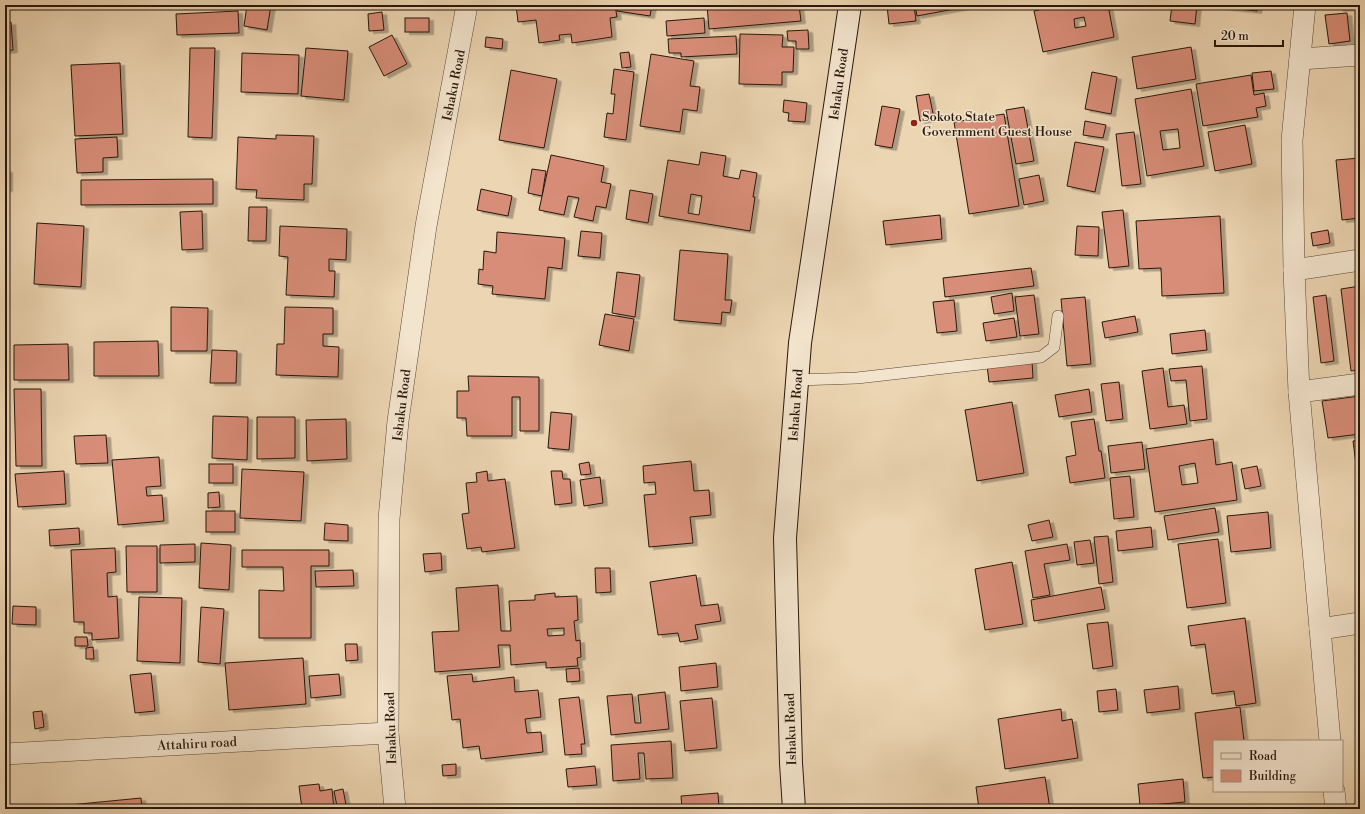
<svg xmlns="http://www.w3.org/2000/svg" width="1365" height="814" viewBox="0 0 1365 814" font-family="'Libre Bodoni',serif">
<defs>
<filter id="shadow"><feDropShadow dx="4.5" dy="2.5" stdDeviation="0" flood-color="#0004"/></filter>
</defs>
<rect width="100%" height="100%" fill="#ecd5b2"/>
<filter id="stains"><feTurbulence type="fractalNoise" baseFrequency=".005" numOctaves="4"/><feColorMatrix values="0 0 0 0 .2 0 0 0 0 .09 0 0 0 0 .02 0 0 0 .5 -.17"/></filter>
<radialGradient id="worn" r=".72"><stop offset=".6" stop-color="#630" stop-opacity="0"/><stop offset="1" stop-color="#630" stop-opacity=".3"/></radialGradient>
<g fill="#d88d78" stroke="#27170b" fill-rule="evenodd" filter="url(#shadow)">
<polygon points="247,5 271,5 267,30 244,26"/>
<polygon points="516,5 615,5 617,17 610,18 612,37 572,43 571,34 559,35 560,40 539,43 536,20 518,22"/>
<polygon points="618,5 652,5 650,16 617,11"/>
<polygon points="707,5 799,5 801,21 709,29"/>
<polygon points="897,5 914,5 916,21 889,24 887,6"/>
<polygon points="915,5 976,5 917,16"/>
<path d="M 1060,5 L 1108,5 L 1114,37 L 1043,52 L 1034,11 ZM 1084,17 L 1086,26 L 1075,28 L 1074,19 Z"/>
<polygon points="1172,5 1197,5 1195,24 1170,21"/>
<polygon points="1220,5 1258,5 1257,11 1220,7"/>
<polygon points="1339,5 1360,5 1360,7 1339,9"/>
<polygon points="238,11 239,33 177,35 176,14"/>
<polygon points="382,12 384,30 369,31 368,14"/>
<polygon points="1347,13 1350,41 1329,44 1325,15"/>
<rect x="405" y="18" width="24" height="14"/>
<polygon points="704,18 705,33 667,36 666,21"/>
<polygon points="11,22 13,50 5,51 5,23"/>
<polygon points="808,30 809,49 796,49 796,41 788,41 787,31"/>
<polygon points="740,34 783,35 782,47 794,47 793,72 782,72 782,85 739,84"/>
<polygon points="392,35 407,64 384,76 369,47"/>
<polygon points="736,36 737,54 681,57 681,53 669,53 668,39"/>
<polygon points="486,37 503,39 502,49 485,47"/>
<polygon points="1191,47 1196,79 1137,89 1132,57"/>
<polygon points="190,48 215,48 212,138 188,137"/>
<polygon points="306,48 348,51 344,100 301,96"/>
<polygon points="629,52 631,67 622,68 620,53"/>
<polygon points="242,53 299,55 298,94 241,92"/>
<polygon points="651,54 694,61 690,86 700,87 697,111 683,109 680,132 640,126"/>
<polygon points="120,63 123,134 75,136 71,65"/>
<polygon points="614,69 634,72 626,140 604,137 607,113 613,114 615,94 611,94"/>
<polygon points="511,70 557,79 544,148 499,140"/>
<polygon points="1271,71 1274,89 1254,91 1252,73"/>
<polygon points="1092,72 1117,77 1111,114 1085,109"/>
<polygon points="1251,75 1254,95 1264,93 1266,106 1256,108 1258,117 1203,126 1196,84"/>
<path d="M 1191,89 L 1204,166 L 1147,176 L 1135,99 ZM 1178,129 L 1180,148 L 1163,150 L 1160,131 Z"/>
<polygon points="929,94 934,118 920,121 916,96"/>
<polygon points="784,100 807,103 805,122 788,121 789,113 783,112"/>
<polygon points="882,106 900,109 892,148 875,145"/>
<polygon points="1024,107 1034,161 1016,164 1006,110"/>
<polygon points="1004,114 1019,206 969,214 954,122"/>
<polygon points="1085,121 1106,125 1103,138 1083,135"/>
<polygon points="1245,125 1252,164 1215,171 1208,132"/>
<polygon points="1134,132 1141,184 1122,186 1116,134"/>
<polygon points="276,135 314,136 312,184 304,184 304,200 256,198 257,190 236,189 238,137 276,139"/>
<polygon points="117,137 118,157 103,158 103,172 77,173 75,139"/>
<polygon points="1075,142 1104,147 1095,192 1067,186"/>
<path d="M 701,152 L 726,156 L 723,176 L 739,179 L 741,170 L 757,173 L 753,197 L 755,197 L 750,231 L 659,216 L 668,160 L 699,165 ZM 691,194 L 702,196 L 699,215 L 688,213 Z"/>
<polygon points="551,155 604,166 601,182 611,184 606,208 596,206 593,221 574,217 579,198 568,196 564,215 539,210"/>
<polygon points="1360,158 1360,218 1342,220 1336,160"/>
<polygon points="532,169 546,171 542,196 528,193"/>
<rect x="5" y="170" width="3" height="19"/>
<polygon points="1039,175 1044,201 1024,205 1019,179"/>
<polygon points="213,179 213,204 81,205 81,180"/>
<polygon points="481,189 512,196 508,216 477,210"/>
<polygon points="630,190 653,194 648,223 626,219"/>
<polygon points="249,207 267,207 266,241 248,241"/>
<polygon points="1123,210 1129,266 1109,268 1102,212"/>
<polygon points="202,211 203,249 182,250 180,212"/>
<polygon points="940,215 942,239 886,245 883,221"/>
<polygon points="1220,216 1224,293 1162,296 1161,268 1139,269 1136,221"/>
<polygon points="37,223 84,226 81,287 34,284"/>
<polygon points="280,226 347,229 346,260 329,259 329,271 335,271 334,297 286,295 288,257 279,256"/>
<polygon points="1077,226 1099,227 1098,256 1075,255"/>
<polygon points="1328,230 1330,243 1313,246 1311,233"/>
<polygon points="581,231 602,233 600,258 578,256"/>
<polygon points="497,232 565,238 562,269 548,267 545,299 492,294 493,286 478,284 479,269 483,270 484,251 496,253"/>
<polygon points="680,250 728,254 725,300 732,300 730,313 722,312 721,324 674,320"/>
<polygon points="1031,268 1034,286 945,297 943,278"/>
<polygon points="617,272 640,275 635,317 612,313"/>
<polygon points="1360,286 1360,370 1351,371 1341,289"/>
<polygon points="1012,293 1014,311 994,314 991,297"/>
<polygon points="1034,295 1039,334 1020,336 1015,297"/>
<polygon points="1326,295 1334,361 1321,363 1313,297"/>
<polygon points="1085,297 1091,364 1067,366 1061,299"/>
<polygon points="954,300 957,331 937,333 933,302"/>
<polygon points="171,307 208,308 207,351 171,351"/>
<polygon points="285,307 333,308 333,334 323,334 323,346 339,347 338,377 276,375 277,344 284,344"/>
<polygon points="605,314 634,319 629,351 599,345"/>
<polygon points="1135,316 1138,332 1105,338 1102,322"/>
<polygon points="1014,318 1017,337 986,341 983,323"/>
<polygon points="1205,330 1207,350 1172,354 1170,334"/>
<polygon points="158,341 159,376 94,376 94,342"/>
<polygon points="68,344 69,380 14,380 14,345"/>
<polygon points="212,350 237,351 236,383 210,383"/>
<polygon points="1032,361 1033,378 989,382 987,365"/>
<polygon points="1202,366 1207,419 1190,421 1186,380 1171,381 1169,369"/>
<polygon points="1163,368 1168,407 1184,405 1187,424 1150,429 1142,371"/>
<polygon points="468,376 539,377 539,431 520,431 520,397 512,397 512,436 467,436 466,418 457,418 457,391 469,391"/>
<polygon points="1119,382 1123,419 1106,421 1101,384"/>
<polygon points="14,389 41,389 42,466 16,466"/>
<polygon points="1089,389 1092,412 1059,417 1055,395"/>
<polygon points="1360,396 1360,434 1328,438 1322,401"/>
<polygon points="1012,402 1024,473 977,481 965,410"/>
<polygon points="551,412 572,414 569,450 548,448"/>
<polygon points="213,416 248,417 247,460 212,458"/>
<polygon points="257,417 295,417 295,458 257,459"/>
<polygon points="346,419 347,459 307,461 306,420"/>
<polygon points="1094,419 1099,451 1101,451 1105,478 1070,483 1066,457 1076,455 1071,422"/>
<polygon points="106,435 108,463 76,464 74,436"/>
<path d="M 1213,439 L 1216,465 L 1232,462 L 1237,500 L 1155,512 L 1146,449 ZM 1195,463 L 1198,483 L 1182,485 L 1179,466 Z"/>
<polygon points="1360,440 1360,496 1353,441"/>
<polygon points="1142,442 1145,469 1111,473 1108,446"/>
<polygon points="159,457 161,486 146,487 147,496 162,495 164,521 118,525 112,460"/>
<polygon points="691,461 694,491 709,490 711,515 690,517 693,543 649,547 644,495 656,494 655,482 644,483 643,466"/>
<polygon points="589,462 591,474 581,475 579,464"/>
<rect x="209" y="464" width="24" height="19"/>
<polygon points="1257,466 1261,486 1245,489 1241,469"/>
<polygon points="242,469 304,472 301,521 240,518"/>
<polygon points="64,471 66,504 18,507 15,474"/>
<polygon points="487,471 488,481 505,479 515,548 482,552 481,547 467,549 462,514 469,513 466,483 477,482 476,473"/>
<polygon points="551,471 562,471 563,479 570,479 572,503 555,505"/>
<polygon points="1130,476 1134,517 1114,519 1110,478"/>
<polygon points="600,477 603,503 584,506 580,480"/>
<polygon points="219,492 220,507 208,508 208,493"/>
<polygon points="1215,508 1219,532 1168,540 1164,516"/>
<rect x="206" y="511" width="29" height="21"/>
<polygon points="1268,512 1271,548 1231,552 1227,516"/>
<polygon points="1049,520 1053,537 1032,541 1028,525"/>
<polygon points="325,523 348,525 348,541 324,540"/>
<polygon points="1151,527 1153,547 1118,551 1116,531"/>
<polygon points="79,528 80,544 50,546 49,530"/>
<polygon points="1108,536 1113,582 1099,584 1094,537"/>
<polygon points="1218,539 1226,603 1187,608 1178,544"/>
<polygon points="1090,540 1094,563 1077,565 1074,542"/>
<polygon points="201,543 231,545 229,590 199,588"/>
<polygon points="195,544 195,562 160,563 160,545"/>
<polygon points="1067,544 1070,560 1044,564 1050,595 1033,598 1025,551"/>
<polygon points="126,546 157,546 157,592 127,592"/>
<polygon points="115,548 116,572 107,573 108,597 117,596 119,638 92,640 92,633 84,633 84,622 74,622 71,550"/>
<polygon points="242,550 329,550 329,566 311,566 311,638 259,638 259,590 284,591 283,567 242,567"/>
<polygon points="441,553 442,570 425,572 423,554"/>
<polygon points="1012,562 1023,624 985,630 975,569"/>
<polygon points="595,568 610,568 611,592 596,593"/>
<polygon points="353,570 354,586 316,587 315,571"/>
<polygon points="696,575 701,606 718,604 721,621 695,625 698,639 680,642 678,633 658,635 650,582"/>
<path d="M 498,585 L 501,631 L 511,631 L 509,601 L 535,600 L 535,595 L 555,593 L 555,597 L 577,596 L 578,620 L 574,621 L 576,641 L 580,640 L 581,657 L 577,658 L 578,666 L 546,668 L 546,662 L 511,665 L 510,645 L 498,645 L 500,667 L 435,672 L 432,632 L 459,631 L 456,588 ZM 564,628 L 564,635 L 548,636 L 547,629 Z"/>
<polygon points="1101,587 1105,609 1034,621 1031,600"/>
<polygon points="139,597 182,598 180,663 137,661"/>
<polygon points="13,606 36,607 36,625 12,624"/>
<polygon points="201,607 224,609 220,664 198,662"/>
<polygon points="1245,618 1256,703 1236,706 1234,691 1212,694 1205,644 1191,646 1188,626"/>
<polygon points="1108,622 1113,666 1093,669 1087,624"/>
<polygon points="75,637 87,637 88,646 75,646"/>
<polygon points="345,644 357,644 358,660 346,661"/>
<polygon points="93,647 94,659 86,659 86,648"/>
<polygon points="303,658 306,704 229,710 225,663"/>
<polygon points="716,663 718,687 681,691 679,667"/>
<polygon points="579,668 580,681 567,682 566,669"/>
<polygon points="151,673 155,711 135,713 130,675"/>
<polygon points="339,674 341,695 311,698 309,676"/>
<polygon points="472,674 473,682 514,677 515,692 538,690 541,717 525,719 527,733 541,732 543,752 481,759 479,746 463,748 460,719 452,720 447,676"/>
<polygon points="1178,686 1180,709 1147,713 1144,690"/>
<polygon points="1116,689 1118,710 1099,712 1097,691"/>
<polygon points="665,692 669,729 611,735 607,696 632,694 635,723 641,723 638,695"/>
<polygon points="579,697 585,744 581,744 582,754 565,755 559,699"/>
<polygon points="712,698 717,748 685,751 680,701"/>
<polygon points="1240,707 1244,741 1214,741 1214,777 1203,778 1195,713"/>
<polygon points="1061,709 1062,721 1072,719 1078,758 1005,769 998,719"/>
<polygon points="42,711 44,727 35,729 33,712"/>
<polygon points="671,741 673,778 646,779 644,753 638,753 640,779 613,781 611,745"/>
<polygon points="456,764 456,775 443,776 442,765"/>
<polygon points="595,766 597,785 568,787 566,769"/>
<polygon points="1045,777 1050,809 979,809 976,787"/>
<polygon points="1183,779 1185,802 1140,806 1138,784"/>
<polygon points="319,784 320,791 332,789 334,809 302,809 299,786"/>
<polygon points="343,789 346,805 337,806 334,791"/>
<polygon points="718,793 719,808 734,807 734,809 682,809 681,796"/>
<polygon points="141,798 142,809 60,809 59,806"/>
<polygon points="50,807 50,809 11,809 11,808"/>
</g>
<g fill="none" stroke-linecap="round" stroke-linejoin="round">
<g stroke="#584635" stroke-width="12">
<polyline id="lane" points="797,380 857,378 1041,357 1054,347 1058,316"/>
</g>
<g stroke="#584635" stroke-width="22">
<g id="street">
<polyline points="1305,5 1292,140 1294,270 1299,392 1330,741"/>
<polyline points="1300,59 1360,55"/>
<polyline points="1294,270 1360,260"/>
<polyline points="1299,392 1360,384"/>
<polyline points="1320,629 1360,623"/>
<polyline points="5,754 388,733"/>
<polyline points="1334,791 1336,809"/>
<polyline points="395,809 388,733 389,519 398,421 426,226 467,5"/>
</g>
</g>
<g stroke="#27170b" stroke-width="24">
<polyline id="secondary" points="794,809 791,763 785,538 800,343 850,5"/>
</g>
<use href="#lane" stroke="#f3e4cd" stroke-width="11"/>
<use href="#street" stroke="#f3e4cd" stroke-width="21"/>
<use href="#secondary" stroke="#f3e4cd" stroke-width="22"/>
</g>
<circle fill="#8f2418" stroke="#f3e4cd" stroke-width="1.5" cx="914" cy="123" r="4"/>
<g text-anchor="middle" stroke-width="3" stroke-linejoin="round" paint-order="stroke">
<g font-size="13" fill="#27170b" stroke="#f3e4cd">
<text transform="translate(838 84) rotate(-82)" y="5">Ishaku Road</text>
<text transform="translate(453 85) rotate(-79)" y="5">Ishaku Road</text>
<text transform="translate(401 405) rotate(-83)" y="5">Ishaku Road</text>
<text transform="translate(795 405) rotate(-86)" y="5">Ishaku Road</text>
<text transform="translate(390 728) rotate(-92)" y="5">Ishaku Road</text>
<text transform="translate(790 729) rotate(-92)" y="5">Ishaku Road</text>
<text transform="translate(197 743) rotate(-3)" y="5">Attahiru road</text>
</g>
<g font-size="13" fill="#27170b" stroke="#f3e4cd" text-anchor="start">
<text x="922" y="121">Sokoto State<tspan x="922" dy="15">Government Guest House</tspan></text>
</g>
</g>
<rect width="1365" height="814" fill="none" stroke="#ecd5b2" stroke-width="20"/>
<rect x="6" y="6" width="1353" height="802" fill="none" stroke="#27170b" stroke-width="2"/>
<rect x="10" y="10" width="1345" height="794" fill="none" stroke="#27170b"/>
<rect x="1213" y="740" width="130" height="52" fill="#f3e4cd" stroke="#a1927f"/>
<rect x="1221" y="753" width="20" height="6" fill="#f3e4cd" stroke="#a1927f"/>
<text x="1249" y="760" font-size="12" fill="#27170b">Road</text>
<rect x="1221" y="770" width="20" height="12" fill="#d88d78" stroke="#a1927f"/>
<text x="1249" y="780" font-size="12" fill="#27170b">Building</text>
<path d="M1215 40v6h68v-6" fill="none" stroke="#27170b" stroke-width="2"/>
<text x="1221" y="40" font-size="12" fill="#27170b" stroke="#f3e4cd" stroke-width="3" paint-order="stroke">20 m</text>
<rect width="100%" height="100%" filter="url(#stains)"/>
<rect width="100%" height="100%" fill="url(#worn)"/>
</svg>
